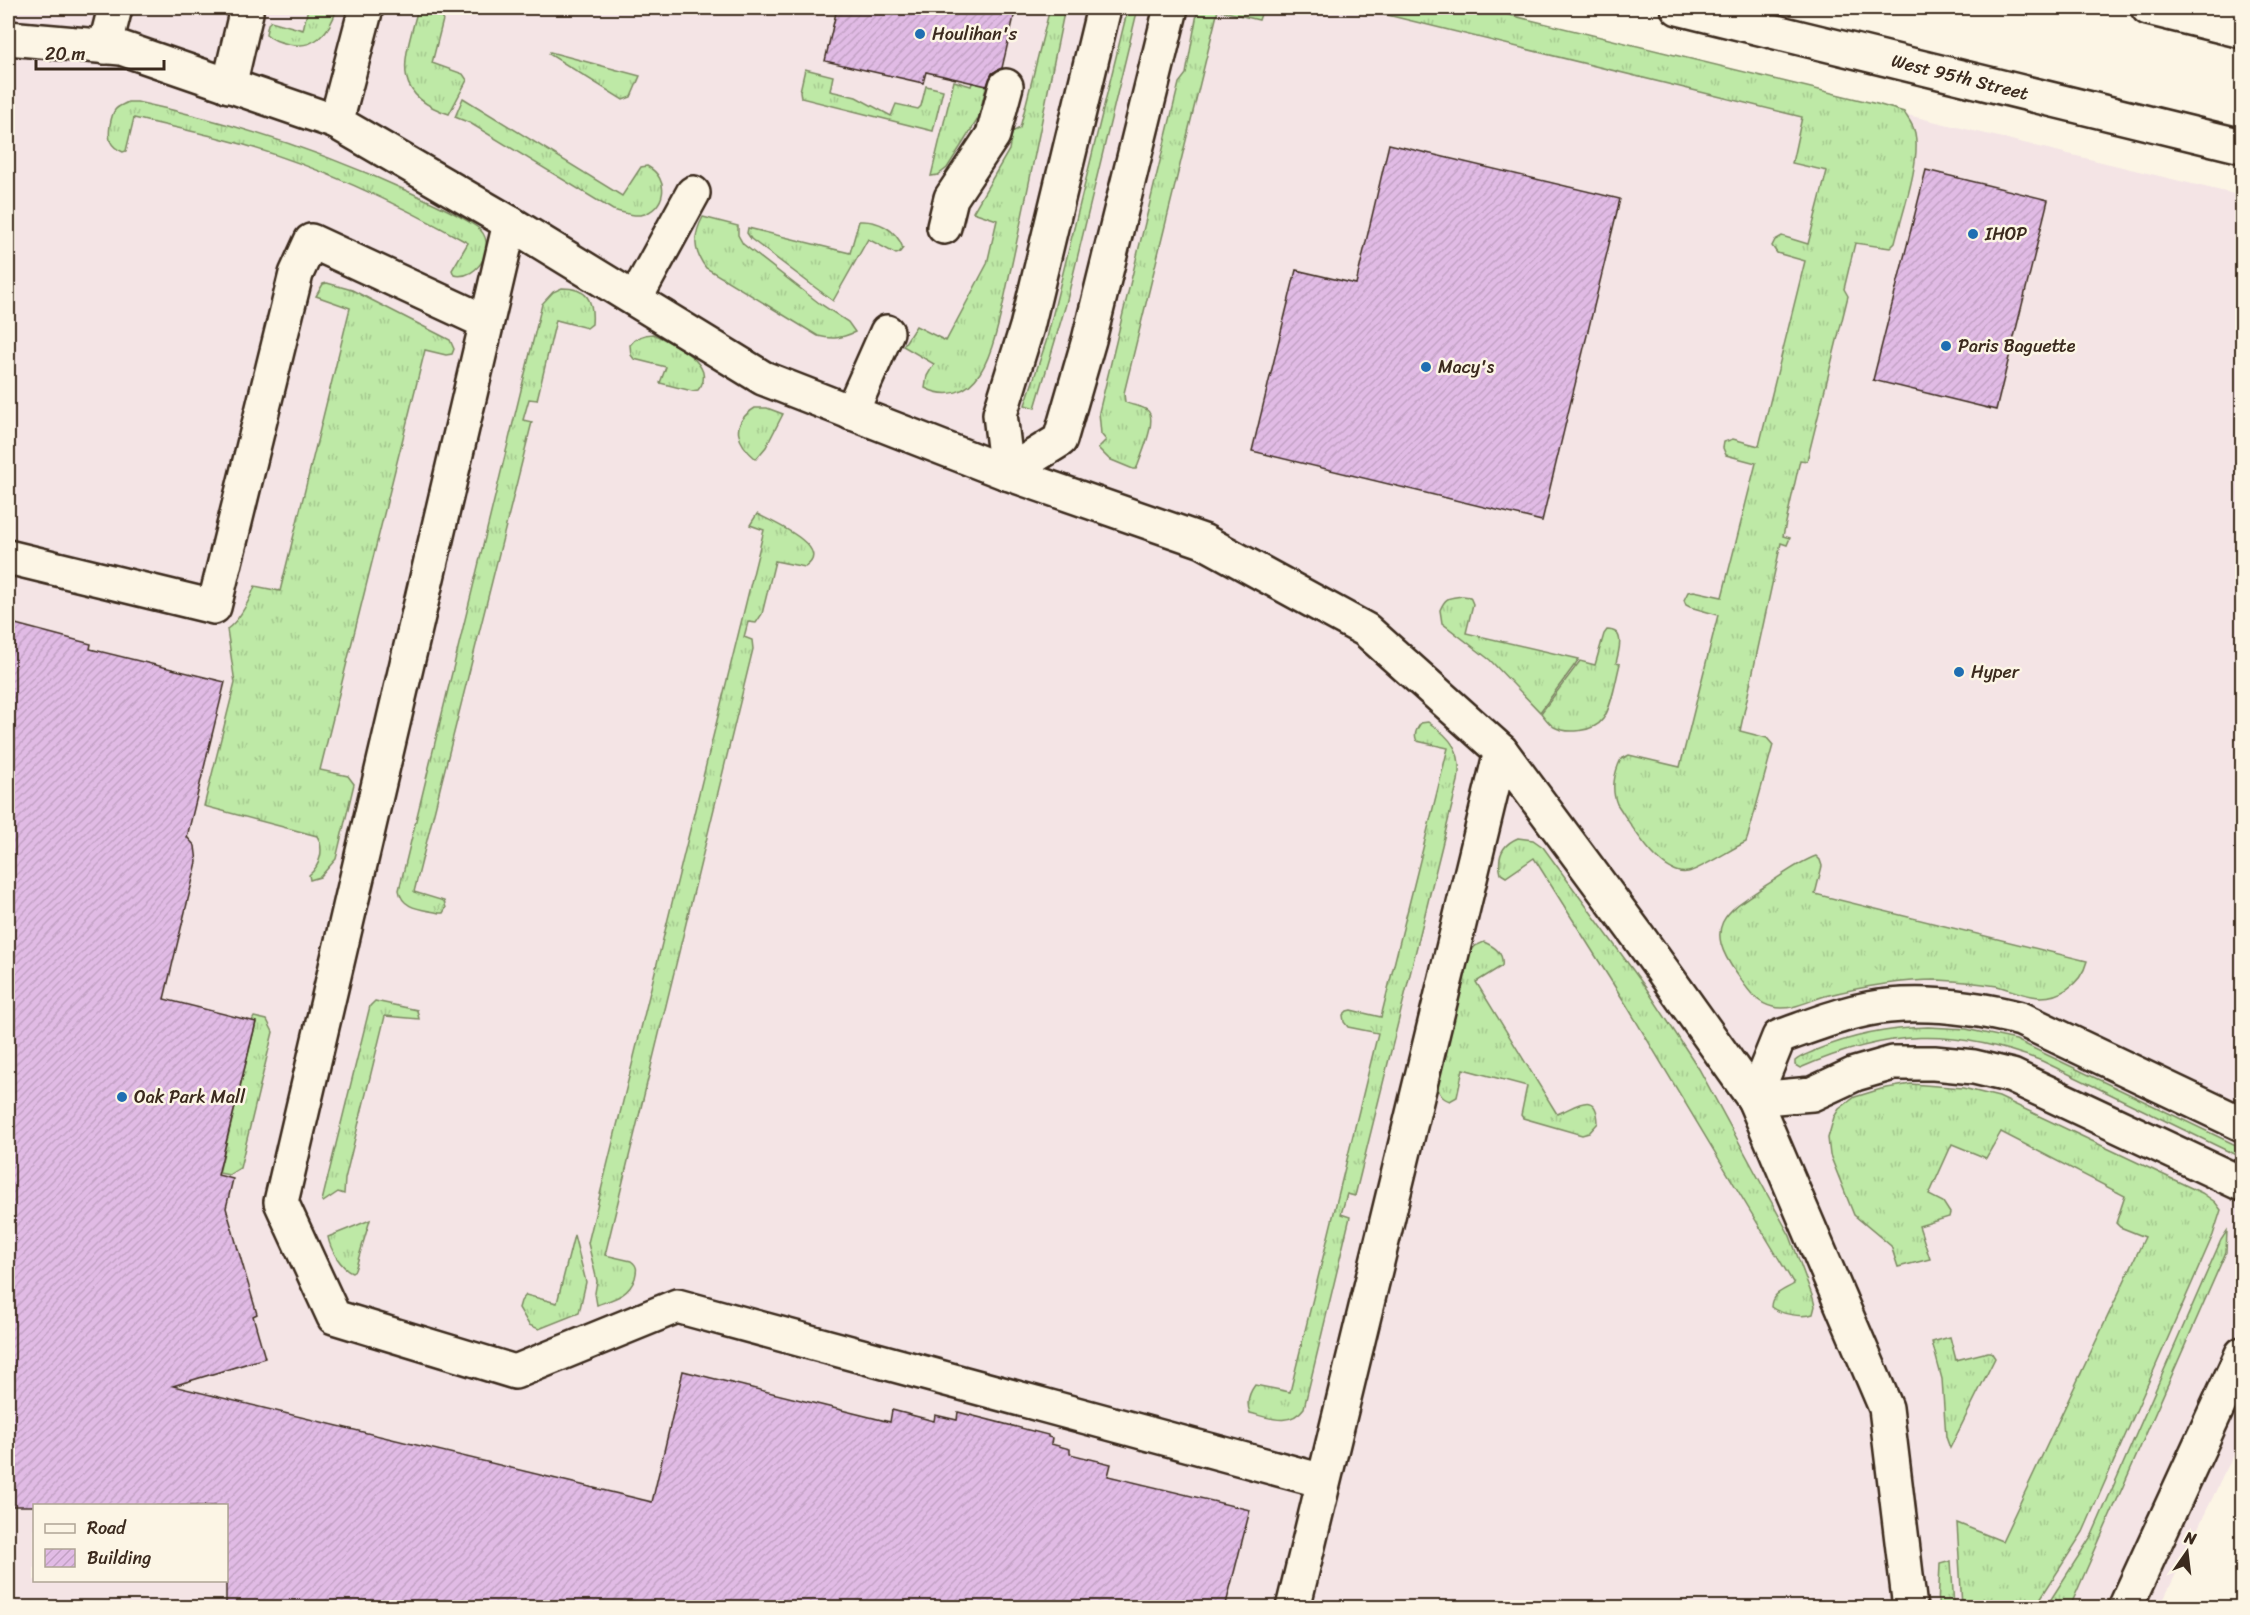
<svg xmlns="http://www.w3.org/2000/svg" width="2250" height="1615" viewBox="0 0 2250 1615" font-family="Sriracha,sans-serif">
<defs>
<pattern id="grass-tufts" width="24" height="20" patternUnits="userSpaceOnUse" patternTransform="scale(1.5)"><rect width="24" height="20" fill="#bee9a6"/><path d="M3 7l-1-3M5 7V3M7 7l1-3M15 17l-1-3M17 17v-4M19 17l1-3" fill="none" stroke="#a4c88e"/></pattern>
<pattern id="building-hatch" width="6" height="6" patternUnits="userSpaceOnUse" patternTransform="scale(1.5)"><rect width="6" height="6" fill="#e1bbe5"/><path d="M-1 1l2-2M0 6l6-6M5 7l2-2" fill="none" stroke="#c2a1c4"/></pattern>
</defs>
<rect width="100%" height="100%" fill="#fcf5e5"/>
<filter id="ink" filterUnits="userSpaceOnUse"><feTurbulence type="fractalNoise" baseFrequency=".0167" numOctaves="2"/><feDisplacementMap in="SourceGraphic" scale="12" xChannelSelector="R" yChannelSelector="G"/><feConvolveMatrix kernelMatrix="1 2 1 2 8 2 1 2 1" color-interpolation-filters="sRGB"/></filter>
<g filter="url(#ink)">
<path fill="#f4e4e5" fill-rule="evenodd" d="M 8,8 L 1466,8 L 2242,196 L 2242,1440 L 2224,1474 L 2160,1607 L 8,1608 ZM 34,1506 L 226,1506 L 226,1580 L 34,1580 Z"/>
<g fill="url(#grass-tufts)" stroke="#7c8a62" stroke-width="1.5">
<path d="M 308,8 L 337,8 C 330,32 315,50 288,44 C 280,42 272,40 266,34 L 268,24 L 271,21 L 303,30 Z"/>
<path d="M 418,8 L 446,8 L 432,63 L 463,74 L 467,80 L 449,114 C 387,94 406,56 418,8 Z"/>
<path d="M 1050,8 L 1065,8 C 1047,94 1030,181 1011,268 C 1004,297 996,349 980,373 C 967,393 947,399 925,388 L 927,376 L 934,364 L 903,346 L 916,326 L 946,341 L 987,264 L 997,220 L 973,212 L 1009,150 L 1012,132 L 1020,128 Z"/>
<polygon points="1128,8 1138,8 1066,304 1035,408 1025,405 1046,342"/>
<path d="M 1198,8 L 1263,8 L 1259,20 L 1218,10 L 1124,393 L 1125,402 C 1131,406 1141,405 1147,410 C 1158,418 1142,453 1138,465 L 1136,469 L 1133,469 L 1109,459 L 1098,448 L 1106,440 L 1101,434 L 1099,412 L 1179,83 L 1186,74 Z"/>
<path d="M 1359,8 L 1481,8 L 1877,104 L 1904,112 C 1908,119 1913,124 1915,133 C 1921,162 1902,214 1895,243 L 1890,248 L 1855,243 L 1844,289 L 1848,296 L 1807,461 L 1800,460 L 1783,536 L 1790,538 L 1787,545 L 1781,543 L 1740,731 L 1767,738 L 1773,745 L 1748,836 L 1746,842 C 1733,848 1699,870 1688,872 C 1661,878 1630,823 1617,804 C 1611,790 1614,773 1621,759 L 1629,755 L 1680,767 L 1718,615 L 1690,607 L 1686,605 L 1684,600 L 1688,592 L 1694,591 L 1722,597 L 1756,463 L 1726,455 L 1723,448 L 1724,442 L 1733,439 L 1759,446 L 1805,261 L 1777,253 L 1772,246 L 1775,240 L 1782,236 L 1808,244 L 1827,171 L 1792,163 L 1802,117 Z"/>
<polygon points="550,52 640,76 631,97 623,100 549,54"/>
<polygon points="805,69 833,76 830,91 856,97 891,116 896,104 918,109 921,106 926,86 943,90 933,131 801,98 800,91"/>
<polygon points="974,77 988,80 978,119 947,168 938,175 931,176 954,81 971,86"/>
<path d="M 463,98 L 622,196 L 641,167 L 647,166 C 671,179 666,209 641,215 C 632,216 621,212 613,210 L 470,123 L 455,117 Z"/>
<path d="M 128,102 L 137,102 C 230,122 319,150 405,190 C 428,201 456,212 477,227 C 499,243 479,281 454,275 L 452,270 L 468,243 C 390,199 306,160 219,138 C 191,130 162,125 134,118 L 126,151 L 123,152 C 109,146 108,139 110,125 C 111,120 112,114 115,110 C 118,106 123,105 128,102 Z"/>
<path d="M 703,217 L 738,226 L 738,235 L 743,244 L 819,303 L 848,322 L 855,332 C 842,338 833,340 818,336 L 706,268 C 693,251 693,235 703,217 Z"/>
<path d="M 859,221 C 878,220 896,229 903,248 L 899,253 L 896,254 L 868,239 L 833,301 L 751,239 L 747,233 L 748,228 L 850,253 Z"/>
<path d="M 327,283 L 352,290 L 444,337 L 450,340 L 454,349 L 452,354 L 446,355 L 425,350 L 320,770 L 348,776 L 354,784 L 336,859 L 320,877 L 310,880 L 309,875 C 320,866 325,849 317,836 L 204,806 L 235,683 L 227,629 C 240,620 249,601 255,586 L 280,591 L 350,308 L 316,296 L 323,284 Z"/>
<path d="M 562,288 C 587,288 594,300 592,324 L 587,328 L 556,320 L 537,400 L 529,399 L 523,420 L 532,422 L 414,892 L 444,901 L 446,908 L 443,913 L 439,913 C 423,909 402,910 399,890 L 542,304 L 553,292 Z"/>
<path d="M 653,334 C 671,342 720,365 698,390 L 692,391 L 660,383 L 666,367 L 634,359 L 631,355 L 630,345 C 636,337 643,334 653,334 Z"/>
<path d="M 755,408 L 767,408 L 783,414 L 766,447 L 756,459 C 737,443 729,424 755,408 Z"/>
<path d="M 757,514 C 770,521 835,548 805,567 L 775,561 L 762,614 L 756,623 L 748,622 L 744,637 L 752,640 L 753,649 L 605,1255 L 631,1261 C 638,1266 637,1270 635,1278 C 629,1296 613,1299 597,1305 L 595,1293 L 597,1281 L 588,1243 L 764,530 L 750,525 Z"/>
<path d="M 1463,596 L 1470,597 L 1473,604 L 1466,633 L 1579,659 L 1540,712 L 1490,660 L 1442,623 L 1440,610 C 1446,596 1449,598 1463,596 Z"/>
<path d="M 1607,630 C 1626,630 1619,650 1616,663 L 1620,664 C 1616,678 1612,707 1603,719 C 1594,732 1567,734 1554,727 C 1549,724 1545,718 1541,713 L 1580,661 L 1595,665 L 1604,634 Z"/>
<path d="M 1428,722 C 1452,738 1463,752 1458,781 L 1355,1196 L 1347,1194 L 1341,1214 L 1350,1217 L 1304,1408 C 1290,1427 1270,1418 1250,1413 C 1246,1403 1249,1393 1255,1385 L 1290,1392 L 1378,1033 L 1348,1027 L 1344,1022 L 1343,1015 L 1347,1011 L 1351,1010 L 1381,1017 L 1448,748 L 1417,741 C 1413,734 1417,729 1421,723 Z"/>
<path d="M 1518,838 L 1533,840 L 1543,847 L 1646,988 L 1699,1069 L 1790,1236 L 1813,1298 L 1815,1306 L 1813,1314 C 1802,1318 1780,1314 1771,1307 C 1771,1293 1785,1290 1794,1284 L 1627,1006 L 1534,858 L 1506,877 L 1501,874 C 1497,858 1501,845 1518,838 Z"/>
<path d="M 1816,856 L 1820,860 L 1822,866 L 1815,894 L 2087,961 C 2081,985 2057,1001 2032,996 C 2020,994 2009,989 1997,986 C 1978,983 1957,981 1938,980 C 1901,980 1861,987 1825,996 C 1808,1001 1792,1011 1773,1007 C 1755,1003 1747,988 1737,974 C 1702,926 1725,912 1765,886 C 1781,876 1799,862 1816,856 Z"/>
<path d="M 1484,942 C 1495,947 1504,953 1502,966 L 1476,982 L 1557,1114 C 1576,1107 1597,1088 1598,1123 L 1589,1133 L 1582,1135 L 1523,1118 L 1521,1115 L 1527,1086 L 1463,1069 L 1457,1097 L 1450,1101 C 1440,1098 1438,1091 1437,1082 L 1468,956 L 1475,946 Z"/>
<polygon points="375,1001 417,1010 419,1019 385,1016 345,1179 344,1194 338,1192 323,1202 322,1201 370,1006"/>
<polygon points="254,1017 267,1020 273,1032 240,1168 229,1175 219,1173 256,1022 252,1021"/>
<path d="M 1928,1027 L 1966,1029 L 2016,1040 L 2242,1148 L 2242,1158 L 2042,1061 C 1953,1027 1887,1030 1800,1068 L 1795,1065 L 1795,1061 C 1802,1055 1809,1054 1816,1050 C 1852,1035 1890,1028 1928,1027 Z"/>
<polygon points="1911,1084 1963,1088 1999,1097 2202,1193 2215,1202 2221,1210 2213,1235 2083,1532 2035,1607 1962,1607 1957,1523 2002,1541 2145,1237 2120,1227 2116,1223 2125,1196 2001,1132 1986,1158 1952,1144 1929,1195 1943,1202 1950,1213 1949,1217 1919,1226 1930,1259 1898,1267 1891,1246 1854,1215 1830,1155 1828,1138 1834,1117 1839,1109 1855,1097 1881,1089"/>
<path d="M 370,1220 L 355,1270 L 352,1272 C 341,1268 330,1249 328,1237 Z"/>
<polygon points="2227,1231 2226,1252 2070,1607 2046,1607 2092,1535 2221,1240"/>
<polygon points="574,1235 586,1282 579,1313 539,1329 529,1325 519,1308 521,1301 526,1295 557,1303"/>
<polygon points="1950,1337 1956,1360 1988,1352 1991,1352 1995,1358 1950,1448 1946,1437 1942,1379 1932,1342"/>
<polygon points="1951,1561 1954,1607 1938,1607 1940,1564"/>
</g>
<g fill="url(#building-hatch)" stroke="#3b2a1e" stroke-width="1.5">
<polygon points="837,8 1016,8 1002,68 992,73 987,86 926,72 923,83 825,61"/>
<polygon points="1389,144 1620,199 1542,521 1252,451 1296,270 1356,284"/>
<polygon points="1926,170 2048,200 1996,410 1873,380"/>
<polygon points="8,622 91,644 90,649 225,682 187,837 195,846 197,862 164,999 256,1022 218,1175 233,1179 226,1208 257,1314 253,1316 265,1358 173,1386 652,1502 683,1371 890,1422 892,1410 934,1421 935,1415 957,1420 958,1412 1048,1435 1048,1437 1052,1438 1051,1444 1070,1449 1070,1454 1111,1464 1108,1476 1250,1510 1225,1608 226,1608 226,1506 8,1506"/>
</g>
<g fill="none" stroke-linecap="round" stroke-linejoin="round">
<g stroke="#3b2a1e" stroke-width="38">
<g id="minor">
<polyline points="8,38 121,48 336,122 510,223 763,378 1007,473 1203,541 1366,630 1501,751 1638,936 1754,1099 1886,1408 1910,1608"/>
<polyline points="105,47 115,8"/>
<polyline points="229,86 246,13"/>
<polyline points="336,122 366,8"/>
<polyline points="510,223 281,1202 334,1317 515,1372 677,1306 1323,1481"/>
<polyline points="944,227 951,198 993,135 1006,86"/>
<polyline points="635,299 693,193"/>
<polyline points="851,413 887,332"/>
<polyline points="1007,473 1060,440 1089,340 1171,8"/>
<polyline points="1007,473 1000,414 1027,327 1104,8"/>
<polyline points="8,557 214,607 296,274 311,241 486,322"/>
<path d="M 1754,1099 L 1779,1037 C 1814,1025 1852,1009 1889,1006 C 1934,1002 1978,1008 2021,1019 L 2242,1124"/>
<polyline points="1754,1099 1812,1094 1855,1074 1893,1063 1934,1063 1974,1067 2012,1076 2242,1184"/>
<polyline points="1293,1608 1501,751"/>
<polyline points="2125,1608 2242,1354"/>
</g>
</g>
<g stroke="#3b2a1e" stroke-width="38">
<g id="major">
<polyline points="1678,8 2242,146"/>
<polyline points="2148,8 2242,31"/>
</g>
</g>
<use href="#minor" stroke="#fcf5e5" stroke-width="33"/>
<use href="#major" stroke="#fcf5e5" stroke-width="33"/>
</g>
</g>
<g fill="#1f6fb2" stroke="#fcf5e5" stroke-width="2">
<circle cx="920" cy="34" r="6"/>
<circle cx="1973" cy="234" r="6"/>
<circle cx="1946" cy="346" r="6"/>
<circle cx="1426" cy="367" r="6"/>
<circle cx="1959" cy="672" r="6"/>
<circle cx="122" cy="1097" r="6"/>
</g>
<g text-anchor="middle" stroke-width="5" stroke-linejoin="round" paint-order="stroke">
<g font-size="18" fill="#3b2a1e" stroke="#fcf5e5" text-anchor="start">
<text x="932" y="40">Houlihan's</text>
<text x="1985" y="240">IHOP</text>
<text x="1958" y="352">Paris Baguette</text>
<text x="1438" y="373">Macy's</text>
<text x="1971" y="678">Hyper</text>
<text x="134" y="1103">Oak Park Mall</text>
</g>
<g font-size="18" fill="#3b2a1e" stroke="#fcf5e5">
<text transform="translate(1960 77) rotate(14)" y="6">West 95th Street</text>
</g>
</g>
<rect width="2250" height="1615" fill="none" stroke="#fcf5e5" stroke-width="30"/>
<rect x="15" y="15" width="2220" height="1585" fill="none" stroke="#3b2a1e" stroke-width="2" filter="url(#ink)"/>
<rect x="33" y="1504" width="195" height="78" fill="#fcf5e5" stroke="#afa495" stroke-width="1.5"/>
<rect x="45" y="1524" width="30" height="9" fill="#fcf5e5" stroke="#afa495" stroke-width="1.5"/>
<text x="87" y="1534" font-size="18" fill="#3b2a1e">Road</text>
<rect x="45" y="1549" width="30" height="18" fill="url(#building-hatch)" stroke="#afa495" stroke-width="1.5"/>
<text x="87" y="1564" font-size="18" fill="#3b2a1e">Building</text>
<g transform="translate(2187 1552) rotate(14)" stroke="#fcf5e5" stroke-width="4.5" paint-order="stroke">
<path d="M0-4.5L10 22L0 15L-10 22Z" fill="#3b2a1e"/>
<text y="-9" font-size="16" font-weight="bold" text-anchor="middle" fill="#3b2a1e">N</text>
</g>
<path d="M36 60v9h128v-9" fill="none" stroke="#3b2a1e" stroke-width="3"/>
<text x="45" y="60" font-size="18" fill="#3b2a1e" stroke="#fcf5e5" stroke-width="4.5" paint-order="stroke">20 m</text>
</svg>
